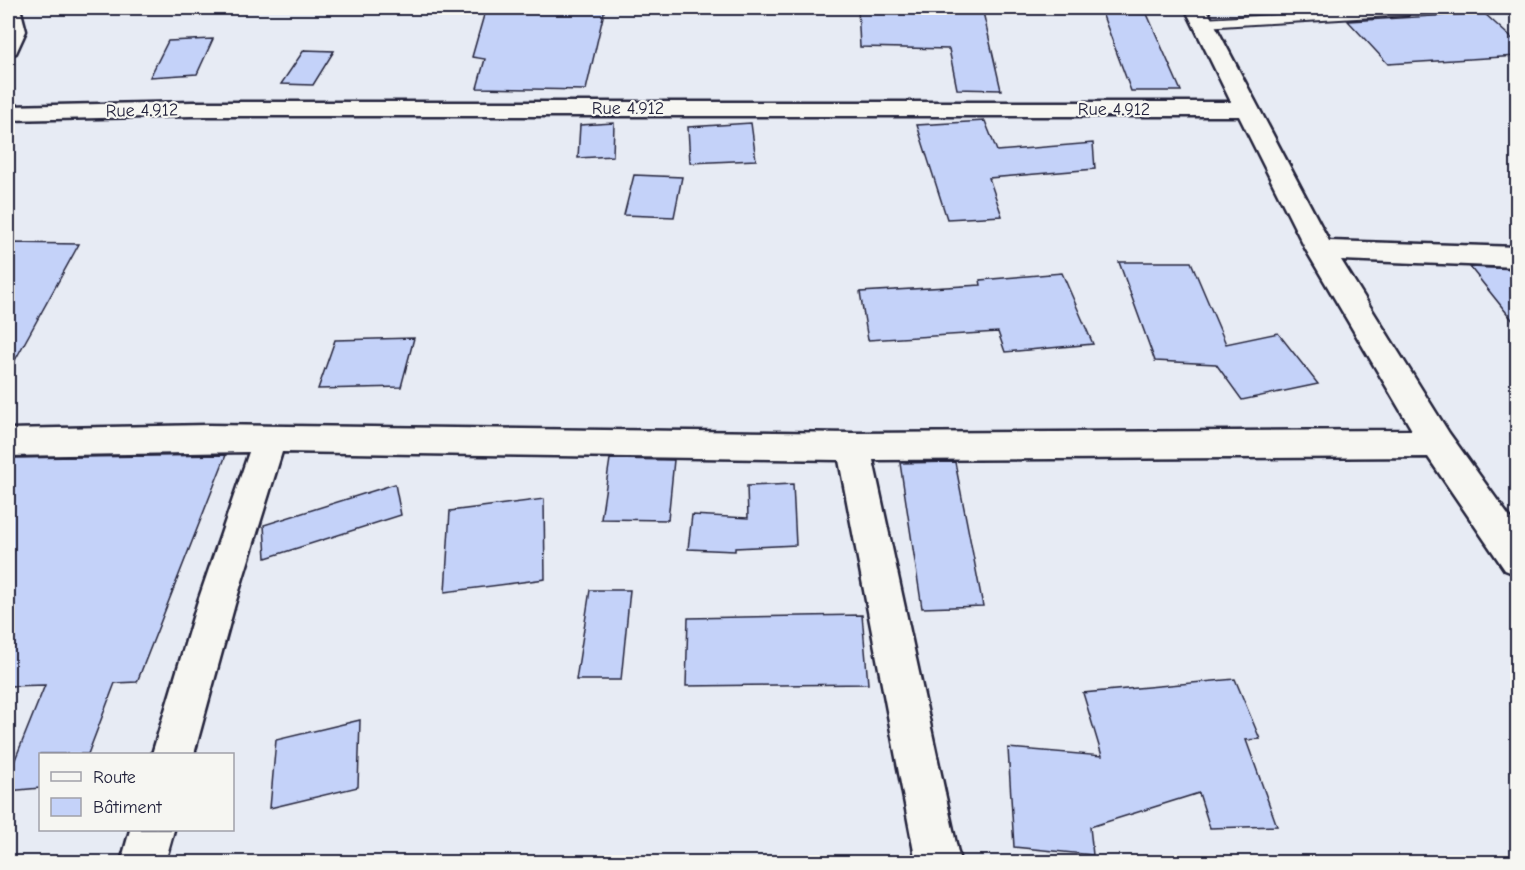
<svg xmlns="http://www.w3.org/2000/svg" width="1525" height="870" viewBox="0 0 1525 870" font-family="'Comic Neue',sans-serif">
<rect width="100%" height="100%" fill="#e7ebf4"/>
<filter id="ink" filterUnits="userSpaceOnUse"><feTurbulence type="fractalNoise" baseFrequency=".0167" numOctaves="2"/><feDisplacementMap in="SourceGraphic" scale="12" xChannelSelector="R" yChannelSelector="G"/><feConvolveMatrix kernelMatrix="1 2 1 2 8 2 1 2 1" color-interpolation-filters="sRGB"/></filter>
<g filter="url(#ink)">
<g fill="#c4d2f9" stroke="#22223b" stroke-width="1.5">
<polygon points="486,8 605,8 586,90 477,88 485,59 472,57"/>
<polygon points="858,8 983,12 1001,90 957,89 949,49 860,47"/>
<polygon points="1102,13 1147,14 1181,91 1131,91"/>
<polygon points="1484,13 1518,44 1518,56 1388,64 1348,21"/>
<polygon points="213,39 197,74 150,77 168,41"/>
<polygon points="304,50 334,51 313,85 281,84"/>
<polygon points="985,121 997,151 1093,143 1095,169 989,178 1002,216 947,219 917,125"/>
<polygon points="614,123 613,156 578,158 580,125"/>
<polygon points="751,123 756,160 690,163 688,127"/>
<polygon points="634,175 682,177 674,217 624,215"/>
<polygon points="8,243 79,244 8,373"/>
<polygon points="1119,262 1191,262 1226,344 1278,333 1318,384 1242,400 1216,364 1155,361"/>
<polygon points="1470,267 1518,269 1518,327"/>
<polygon points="1062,273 1093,344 1005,352 998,332 868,340 860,292 981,285 980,280"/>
<polygon points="414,338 401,387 318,389 335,340"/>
<polygon points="226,455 137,682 115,683 88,754 40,754 40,788 8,791 8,777 45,685 8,686 8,458"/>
<polygon points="610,459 674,460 668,520 601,519"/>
<polygon points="955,462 983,606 922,608 900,463"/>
<polygon points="395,484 401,515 266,558 264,525"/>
<polygon points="793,484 796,545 735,548 735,551 688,549 692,515 748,518 747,486"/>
<polygon points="544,499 545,579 445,592 450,511"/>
<polygon points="590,590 630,590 621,680 576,680"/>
<polygon points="862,615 868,684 686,686 688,618"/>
<polygon points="1235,679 1260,739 1246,740 1277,826 1210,828 1199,793 1090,827 1093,855 1014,847 1008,748 1102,756 1083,693"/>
<polygon points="360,720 358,787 270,808 276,740"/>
</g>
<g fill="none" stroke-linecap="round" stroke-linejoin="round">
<g stroke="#22223b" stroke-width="4">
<polygon id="service" points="1403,8 1409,12 1408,15 1203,27 1197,23 1203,19"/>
</g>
<g stroke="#22223b" stroke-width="5">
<g id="minor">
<polygon points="8,8 20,8 26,31 16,53 8,55"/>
<polygon points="1185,8 1206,8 1329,241 1518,247 1518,267 1341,260 1449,433 1518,529 1518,575 1505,570 1428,457 873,460 960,862 916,862 839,460 282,452 235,604 194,754 152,754 197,604 249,452 8,456 8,429 208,425 853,433 1412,430 1306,250 1239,116 192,116 8,120 8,106 192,102 1231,102"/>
<polygon points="130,830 174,830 165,862 121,862"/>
</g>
</g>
<use href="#service" fill="#f6f6f2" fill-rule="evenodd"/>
<use href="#minor" fill="#f6f6f2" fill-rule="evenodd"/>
</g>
</g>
<g text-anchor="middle" stroke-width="4.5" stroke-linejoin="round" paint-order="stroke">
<g font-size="18" fill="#22223b" stroke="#f6f6f2">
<text x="628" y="114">Rue 4.912</text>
<text x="1114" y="115">Rue 4.912</text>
<text transform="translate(142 110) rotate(-1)" y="6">Rue 4.912</text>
</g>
</g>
<rect width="1525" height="870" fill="none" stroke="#f6f6f2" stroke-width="30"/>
<rect x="15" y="15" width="1495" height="840" fill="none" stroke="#22223b" stroke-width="2" filter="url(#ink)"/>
<rect x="39" y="753" width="195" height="78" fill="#f6f6f2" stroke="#a1a1a9" stroke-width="1.5"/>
<rect x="51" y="772" width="30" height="9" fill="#f6f6f2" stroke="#a1a1a9" stroke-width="1.5"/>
<text x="93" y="783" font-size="18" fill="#22223b">Route</text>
<rect x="51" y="798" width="30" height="18" fill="#c4d2f9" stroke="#a1a1a9" stroke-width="1.5"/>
<text x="93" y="813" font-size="18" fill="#22223b">Bâtiment</text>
</svg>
